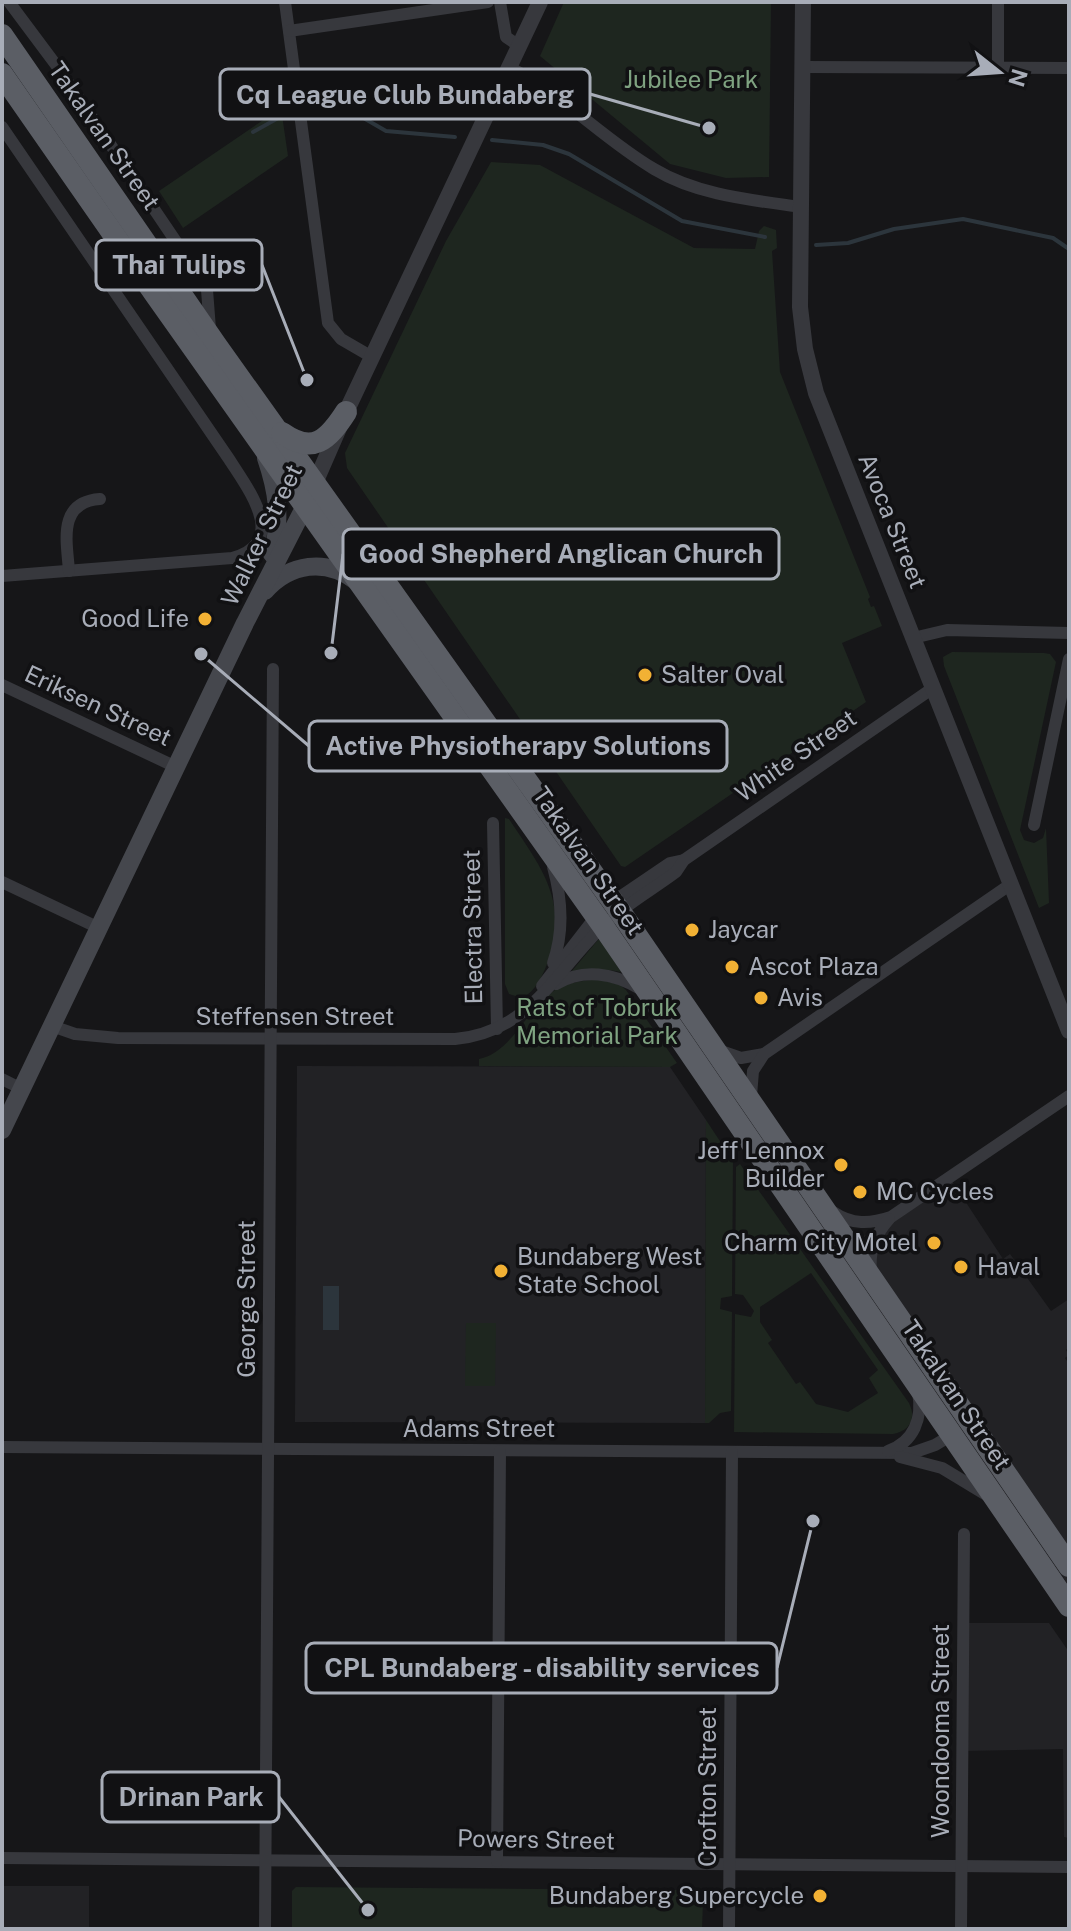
<svg xmlns="http://www.w3.org/2000/svg" width="1071" height="1931" viewBox="0 0 1071 1931" font-family="'Public Sans',sans-serif">
<rect width="100%" height="100%" fill="#161618"/>
<g fill="#222225">
<polygon points="297,1066 670,1067 706,1120 705,1423 295,1422"/>
<polygon points="950,1178 1003,1259 1010,1254 1051,1311 1069,1299 1069,1347 1066,1350 1069,1355 1065,1358 1069,1364 1069,1586 840,1252"/>
<polygon points="962,1623 1049,1623 1069,1652 1069,1838 1064,1837 1063,1749 961,1751"/>
<rect x="2" y="1886" width="87" height="43"/>
</g>
<g fill="#1e261f" fill-rule="evenodd">
<polygon points="564,2 771,2 769,177 726,178 670,164 540,56"/>
<polygon points="281,108 288,156 183,228 159,191"/>
<polygon points="491,162 540,165 694,248 755,249 759,231 764,226 776,230 777,248 772,251 780,372 870,597 868,599 871,607 874,606 882,626 842,643 866,702 625,867 621,866 347,468 345,453 446,241"/>
<polygon points="952,652 1044,653 1050,654 1056,662 1020,830 1024,840 1034,843 1043,838 1046,828 1049,903 1039,908 944,666 943,657"/>
<path d="M 505,818 L 509,819 C 542,869 570,902 547,964 C 542,977 535,992 522,998 L 509,994 L 505,984 Z"/>
<polygon points="598,940 601,940 621,972 609,970 571,972"/>
<path d="M 598,979 L 620,985 L 626,990 L 677,1063 L 670,1067 L 479,1066 L 479,1059 C 513,1052 527,1007 555,990 C 568,982 583,981 598,979 Z"/>
<polygon points="706,1120 733,1161 732,1296 721,1298 720,1309 732,1312 731,1411 720,1413 709,1423 705,1423"/>
<path d="M 740,1164 L 909,1403 C 917,1419 909,1431 893,1434 L 734,1432 L 735,1314 L 751,1317 L 754,1311 L 743,1295 L 735,1294 L 736,1167 ZM 811,1273 L 878,1370 L 869,1378 L 878,1393 L 848,1412 L 816,1404 L 800,1382 L 796,1384 L 768,1343 L 772,1340 L 760,1322 L 760,1307 Z"/>
<polygon points="466,1323 496,1323 495,1386 465,1386"/>
<polygon points="296,1887 687,1890 687,1902 703,1902 702,1929 292,1929 292,1891"/>
</g>
<rect fill="#2c353c" x="323" y="1286" width="16" height="44"/>
<g fill="none" stroke-linecap="round" stroke-linejoin="round">
<g stroke="#2c353c" stroke-width="4">
<polyline points="321,104 341,105 386,131 455,137"/>
<polyline points="253,132 280,117"/>
<polyline points="492,140 543,145 569,154 682,221 765,237"/>
<polyline points="816,245 848,243 894,229 963,219 1053,238 1069,249"/>
</g>
<g stroke="#37383d" stroke-width="12">
<polyline points="9,2 62,73 202,280 207,290 210,329"/>
<polyline points="285,2 328,323 341,339 372,357"/>
<polyline points="500,2 506,37 519,46"/>
<polyline points="289,31 488,2"/>
<path d="M 509,67 C 562,94 603,139 654,169 C 697,195 751,200 801,207"/>
<polyline points="803,67 1069,68"/>
<polyline points="998,69 998,2"/>
<path d="M 2,127 L 229,459 C 248,489 290,542 232,558 L 2,576"/>
<path d="M 69,571 C 67,542 57,502 100,499"/>
<polyline points="913,638 947,630 1069,633"/>
<polyline points="2,685 176,767"/>
<polyline points="493,823 497,1029"/>
<polyline points="1034,825 1069,659"/>
<polyline points="2,882 99,928"/>
<polyline points="611,903 670,863 684,860"/>
<path d="M 553,963 C 564,932 562,899 553,867"/>
<path d="M 556,984 C 583,968 614,973 640,989"/>
<polyline points="542,986 597,915"/>
<path d="M 52,1026 L 75,1034 L 118,1038 L 455,1039 C 528,1033 555,973 602,927 C 623,906 652,890 676,872 L 684,860 L 933,688"/>
<polyline points="718,1050 741,1058 764,1054"/>
<polyline points="2,1079 22,1089"/>
<polyline points="751,1096 753,1071 764,1054 1011,884"/>
<path d="M 833,1212 C 852,1225 870,1224 891,1217 L 1069,1096"/>
<path d="M 871,1272 C 869,1250 875,1235 889,1219"/>
<polyline points="2,1447 912,1453 935,1445 955,1433"/>
<path d="M 888,1451 C 914,1442 923,1418 918,1392"/>
<polyline points="900,1457 942,1468 985,1494"/>
<polyline points="2,1858 1069,1867"/>
<polyline points="497,1861 500,1451"/>
<polyline points="265,1929 273,669"/>
<polyline points="729,1929 732,1452"/>
<polyline points="961,1929 964,1534"/>
</g>
<g stroke="#37383d" stroke-width="16">
<polyline points="803,2 800,307 805,349 816,393 1069,1031"/>
<polyline points="312,490 346,412 540,2"/>
</g>
<g stroke="#45474d" stroke-width="18">
<path d="M 266,458 C 277,490 282,521 272,554"/>
<path d="M 265,591 C 290,563 326,558 356,581"/>
<polyline points="2,1130 245,623 305,506"/>
</g>
<g stroke="#5b5e65" stroke-width="22">
<polyline points="2,35 216,345 621,913 1069,1566"/>
<polyline points="2,74 155,294 603,926 1069,1606"/>
<path d="M 282,433 C 313,455 328,440 346,412"/>
</g>
</g>
<g fill="#f2b134" stroke="#111113" stroke-width="3">
<circle cx="205" cy="619" r="8"/>
<circle cx="645" cy="675" r="8"/>
<circle cx="692" cy="930" r="8"/>
<circle cx="732" cy="967" r="8"/>
<circle cx="761" cy="998" r="8"/>
<circle cx="841" cy="1165" r="8"/>
<circle cx="860" cy="1192" r="8"/>
<circle cx="934" cy="1243" r="8"/>
<circle cx="961" cy="1267" r="8"/>
<circle cx="501" cy="1271" r="8"/>
<circle cx="820" cy="1896" r="8"/>
</g>
<g text-anchor="middle" stroke-width="7" stroke-linejoin="round" paint-order="stroke">
<g font-size="24" fill="#7fa381" stroke="#111113">
<text x="691" y="88">Jubilee Park</text>
<text x="597" y="1016">Rats of Tobruk<tspan x="597" dy="28">Memorial Park</tspan></text>
</g>
<g font-size="24" fill="#a8adb8" stroke="#111113">
<text transform="translate(104 136) rotate(55)" y="8">Takalvan Street</text>
<text transform="translate(892 521) rotate(68)" y="8">Avoca Street</text>
<text transform="translate(262 535) rotate(-64)" y="8">Walker Street</text>
<text transform="translate(98 706) rotate(25)" y="8">Eriksen Street</text>
<text transform="translate(796 756) rotate(-35)" y="8">White Street</text>
<text transform="translate(588 861) rotate(55)" y="8">Takalvan Street</text>
<text transform="translate(473 927) rotate(-91)" y="8">Electra Street</text>
<text x="295" y="1025">Steffensen Street</text>
<text transform="translate(247 1299) rotate(-90)" y="8">George Street</text>
<text transform="translate(956 1395) rotate(56)" y="8">Takalvan Street</text>
<text x="479" y="1437">Adams Street</text>
<text transform="translate(941 1731) rotate(-90)" y="8">Woondooma Street</text>
<text transform="translate(708 1787) rotate(-90)" y="8">Crofton Street</text>
<text transform="translate(536 1840) rotate(1)" y="8">Powers Street</text>
</g>
<g font-size="24" fill="#a8adb8" stroke="#111113" text-anchor="start">
<text x="189" y="627" text-anchor="end">Good Life</text>
<text x="661" y="683">Salter Oval</text>
<text x="708" y="938">Jaycar</text>
<text x="748" y="975">Ascot Plaza</text>
<text x="777" y="1006">Avis</text>
<text x="825" y="1159" text-anchor="end">Jeff Lennox<tspan x="825" dy="28">Builder</tspan></text>
<text x="876" y="1200">MC Cycles</text>
<text x="918" y="1251" text-anchor="end">Charm City Motel</text>
<text x="517" y="1265">Bundaberg West<tspan x="517" dy="28">State School</tspan></text>
<text x="977" y="1275">Haval</text>
<text x="804" y="1904" text-anchor="end">Bundaberg Supercycle</text>
</g>
</g>
<path fill="none" stroke="#a8adb8" stroke-width="3" d="M709 128L590 94M307 380L262 265M331 653L343 554M201 654L309 746M813 1521L777 1668M368 1910L279 1797"/>
<g fill="#a8adb8" stroke="#111113" stroke-width="3">
<circle cx="709" cy="128" r="8"/>
<circle cx="307" cy="380" r="8"/>
<circle cx="331" cy="653" r="8"/>
<circle cx="201" cy="654" r="8"/>
<circle cx="813" cy="1521" r="8"/>
<circle cx="368" cy="1910" r="8"/>
</g>
<g fill="#111113" stroke="#a8adb8" stroke-width="3">
<rect x="220" y="69" width="370" height="50" rx="8"/>
<rect x="96" y="240" width="166" height="50" rx="8"/>
<rect x="343" y="529" width="436" height="50" rx="8"/>
<rect x="309" y="721" width="418" height="50" rx="8"/>
<rect x="306" y="1643" width="471" height="50" rx="8"/>
<rect x="102" y="1772" width="177" height="50" rx="8"/>
</g>
<g font-size="26" text-anchor="middle" font-weight="bold" fill="#a8adb8">
<text x="405" y="104">Cq League Club Bundaberg</text>
<text x="179" y="274">Thai Tulips</text>
<text x="561" y="563">Good Shepherd Anglican Church</text>
<text x="518" y="755">Active Physiotherapy Solutions</text>
<text x="542" y="1677">CPL Bundaberg - disability services</text>
<text x="191" y="1806">Drinan Park</text>
</g>
<rect width="1071" height="1931" fill="none" stroke="#a8adb8" stroke-width="8"/>
<g transform="translate(999 72) rotate(107)" stroke="#111113" stroke-width="6" paint-order="stroke">
<path d="M0-6L14 30L0 20L-14 30Z" fill="#a8adb8"/>
<text y="-12" font-size="22" font-weight="bold" text-anchor="middle" fill="#a8adb8">N</text>
</g>
</svg>
